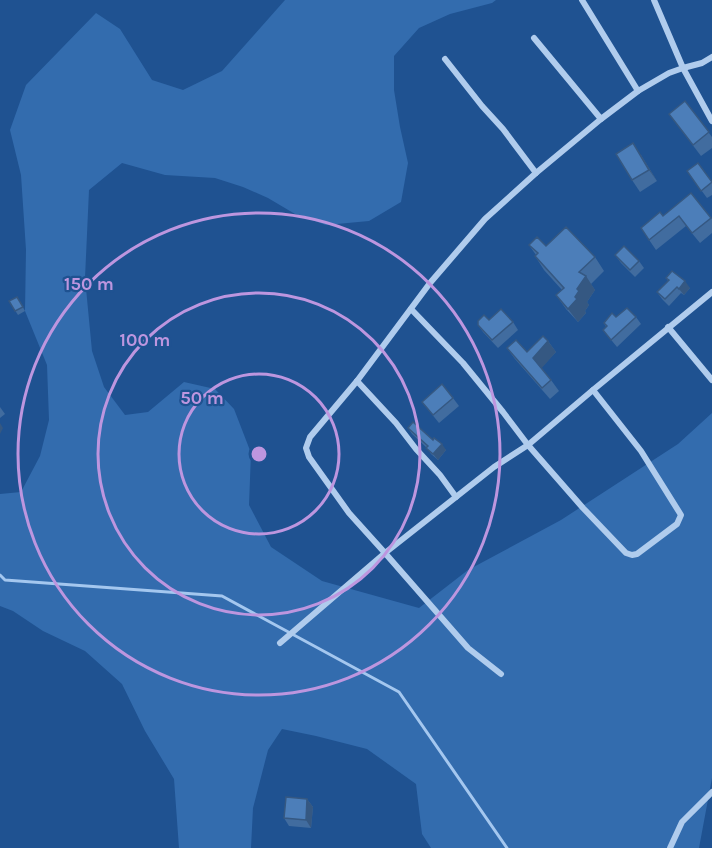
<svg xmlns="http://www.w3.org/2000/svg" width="712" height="848" viewBox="0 0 712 848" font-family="Karla,sans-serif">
<rect width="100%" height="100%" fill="#1f5291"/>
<polygon fill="#336cae" points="285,0 496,0 492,3 450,14 419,28 394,56 394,90 400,127 408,163 401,202 369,221 326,225 295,214 268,198 243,187 215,178 165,175 122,163 89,190 85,278 92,351 104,387 125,415 148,412 184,382 215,389 234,409 251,453 249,505 271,547 322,581 419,608 468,570 561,520 678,444 712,413 712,778 699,848 431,848 422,834 416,784 367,749 316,736 282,729 268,750 253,808 251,848 179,848 174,779 145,731 122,684 85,651 43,631 13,611 0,606 0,494 21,492 40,456 49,420 47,365 25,311 26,250 21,175 10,130 26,85 96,13 120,29 152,80 183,90 222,71"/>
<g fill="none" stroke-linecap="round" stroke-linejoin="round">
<polyline stroke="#a4c7ef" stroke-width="3" points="0,575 5,580 222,596 399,692 507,848"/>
<g stroke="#b0cced" stroke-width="6">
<polyline points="582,0 638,91 669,73 683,68 712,121"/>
<polyline points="654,0 683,68 702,63 712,57"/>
<polyline points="534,38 601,119 638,91"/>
<polyline points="445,59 482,106 503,129 536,173 601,119"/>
<polyline points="536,173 485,219 430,283 357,381 310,437 306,448 309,457 349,513 385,553 494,467 528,445 593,390 712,292"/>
<polyline points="411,309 463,363 503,412 528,445 583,508 626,553 632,555 637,554 677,524 681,515 641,451 593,390"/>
<polyline points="668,327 712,380"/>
<polyline points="357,381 396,423 416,449 440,475 456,497"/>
<polyline points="280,643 385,553 468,648 501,674"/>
<polyline points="670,848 682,822 712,792"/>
</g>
</g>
<g fill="#416c9f">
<polygon points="685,101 712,137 712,148 701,156 669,114"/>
<polygon points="641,155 657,181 640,192 632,180"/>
<polygon points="687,171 712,182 712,195 707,198"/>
<polygon points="691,193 712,219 712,233 700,243 686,226 656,250 641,228 663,216"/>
<polygon points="529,245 546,246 595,257 604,271 591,284 595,290 587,302 589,305 585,311 586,313 578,322 566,309 556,295 562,290 544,270 535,256 536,255"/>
<polygon points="615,255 639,261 644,268 635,277 621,263"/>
<polygon points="666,278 690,288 684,295 681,293 669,306 662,299 657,292 668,281"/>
<polygon points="17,297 25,311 18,315 9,301"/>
<polygon points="616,317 636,317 641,324 617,347 603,330 606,327 604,323"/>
<polygon points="489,320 513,322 518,330 498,348 483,332 478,325"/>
<polygon points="548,341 556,352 541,368 551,380 559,391 550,399 515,359 507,348 527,352"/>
<polygon points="453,398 459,406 439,423 422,402"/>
<polygon points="0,407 5,414 0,418"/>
<polygon points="408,428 433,440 446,450 438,460 431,454 427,448 412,434"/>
<polygon points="307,799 313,807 311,828 289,826 284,818"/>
</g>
<g fill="#355882">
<polygon points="633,143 641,155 657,181 649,170"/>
<polygon points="586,276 595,290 587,302 589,305 585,311 586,313 578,322 568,309 575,297 577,289"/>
<polygon points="685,281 690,288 684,295 679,289"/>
<polygon points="548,341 556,352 540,370 533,358"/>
<polygon points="0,423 3,428 0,434"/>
<polygon points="442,444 446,450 438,460 433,454"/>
<polygon points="307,799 313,807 311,828 306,820"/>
</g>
<g fill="#4c7eb9" stroke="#355882" stroke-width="1.5">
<polygon points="685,101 709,132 693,145 669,114"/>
<polygon points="633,143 649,170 632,180 616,154"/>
<polygon points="698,163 712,182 701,191 687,171"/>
<polygon points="691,193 711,218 692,233 679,216 649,240 641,228 660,212 663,216"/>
<polygon points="566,227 595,257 579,272 586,276 577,289 579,291 575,297 577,299 568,309 556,295 564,288 535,256 538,253 529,245 537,237 546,246"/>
<polygon points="624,246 639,261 630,270 615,255"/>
<polygon points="672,271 685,281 679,289 677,287 665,299 657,292 669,280 666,278"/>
<polygon points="17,297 23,307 15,311 9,301"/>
<polygon points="627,308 636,317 611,340 603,330 607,326 604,323 612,313 616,317"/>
<polygon points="501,309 513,322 492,340 478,325 478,321 484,315 489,320"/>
<polygon points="543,336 548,341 533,358 551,380 542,388 507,348 516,340 527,352"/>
<polygon points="442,384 453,398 433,415 422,402"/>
<polygon points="413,422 433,440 434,438 442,444 433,454 426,448 428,446 408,428"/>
<polygon points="286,797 307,799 306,820 284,818"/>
</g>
<g fill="none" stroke="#bd96df" stroke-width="3">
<circle cx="259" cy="454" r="80"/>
<circle cx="259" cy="454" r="161"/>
<circle cx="259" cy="454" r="241"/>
</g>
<circle cx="259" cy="454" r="9" fill="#bd96df" stroke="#1f5291" stroke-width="3"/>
<g font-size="18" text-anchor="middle" font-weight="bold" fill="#bd96df" stroke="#1f5291" stroke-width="4.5" stroke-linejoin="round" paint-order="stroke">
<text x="89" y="290">150 m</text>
<text x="145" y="346">100 m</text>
<text x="202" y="404">50 m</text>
</g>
</svg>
